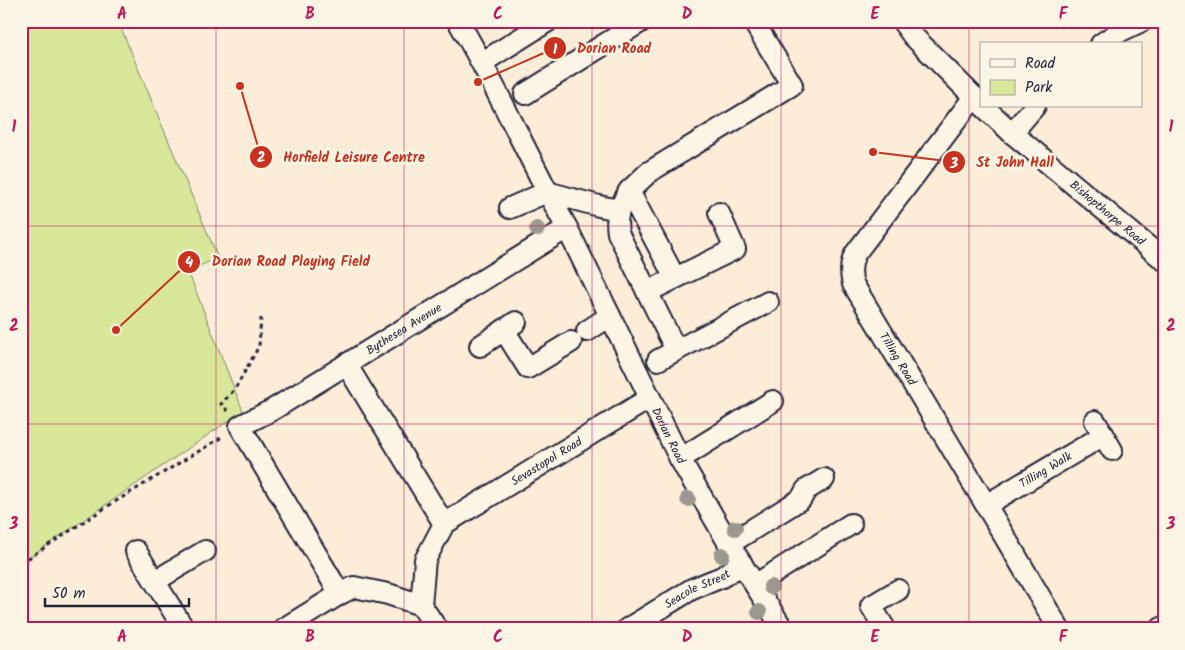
<svg xmlns="http://www.w3.org/2000/svg" width="1185" height="650" viewBox="0 0 1185 650" font-family="Kalam,sans-serif">
<rect width="100%" height="100%" fill="#fbedd8"/>
<filter id="ink" filterUnits="userSpaceOnUse"><feTurbulence type="fractalNoise" baseFrequency=".02" numOctaves="2"/><feDisplacementMap in="SourceGraphic" scale="10" xChannelSelector="R" yChannelSelector="G"/><feConvolveMatrix kernelMatrix="1 2 1 2 8 2 1 2 1" color-interpolation-filters="sRGB"/></filter>
<g filter="url(#ink)">
<polygon fill="#d8e79a" stroke="#7d846a" points="21,21 118,21 218,258 188,271 243,411 21,563"/>
<g fill="none" stroke-linecap="round" stroke-linejoin="round">
<g stroke="#22223b" stroke-width="24">
<g id="minor">
<path id="s1" d="M 458,21 C 498,88 529,160 567,228 L 680,459 L 729,544 L 783,629"/>
<polyline points="902,21 913,36 981,104"/>
<polyline points="1101,44 1121,31 1142,21"/>
<polyline points="483,62 548,21"/>
<polyline points="525,94 642,21"/>
<path id="s2" d="M 974,97 L 855,254 C 850,264 850,273 853,284 L 986,505 L 1059,629"/>
<path id="s3" d="M 983,106 L 1012,133 L 1164,260"/>
<polyline points="1012,133 1035,106"/>
<path d="M 629,191 C 620,207 615,214 618,233 L 676,350"/>
<polyline points="510,208 547,192 599,206 619,210"/>
<polyline points="675,278 629,191 649,172 792,85 753,21"/>
<polyline points="647,292 735,249 719,213"/>
<polyline points="504,330 528,368 571,342"/>
<polyline points="587,331 610,316"/>
<polyline points="480,346 516,322"/>
<polyline points="658,360 768,302"/>
<polyline points="346,364 444,524"/>
<polyline points="1095,421 1112,450"/>
<polyline points="680,459 773,401"/>
<path id="s4" d="M 986,505 L 1104,435"/>
<polyline points="729,544 801,499 806,490 824,479"/>
<polyline points="136,551 184,629"/>
<polyline points="155,581 205,551"/>
<polyline points="755,585 851,524"/>
<path id="s5" d="M 340,594 L 240,426 L 272,410 L 321,380 L 567,228"/>
<path id="s6" d="M 421,605 L 425,560 L 444,524 L 650,398"/>
<polyline points="283,629 340,594 354,587 388,594 421,605 437,629"/>
<path id="s7" d="M 627,629 L 692,589 L 722,577 L 742,564"/>
<polyline points="881,629 884,627 871,606 898,590"/>
<polyline points="1160,629 1164,627"/>
</g>
</g>
<g stroke="#22223b" stroke-width="3" stroke-dasharray="4 4" stroke-linecap="butt">
<polyline points="228,411 221,404 235,389 259,346 261,318"/>
<polyline points="21,563 108,506 224,436"/>
</g>
<use href="#minor" stroke="#fcf5e5" stroke-width="20"/>
</g>
<g fill="#9d988f">
<circle cx="537" cy="229" r="8"/>
<circle cx="688" cy="499" r="8"/>
<circle cx="735" cy="528" r="8"/>
<circle cx="722" cy="555" r="8"/>
<circle cx="771" cy="587" r="8"/>
<circle cx="759" cy="612" r="8"/>
</g>
</g>
<path fill="none" stroke="#c2185b" stroke-width="1" stroke-opacity="0.55" d="M 216,21 L 216,629M 404,21 L 404,629M 592,21 L 592,629M 781,21 L 781,629M 969,21 L 969,629M 21,226 L 1164,226M 21,424 L 1164,424"/>
<g text-anchor="middle" stroke-width="5" stroke-linejoin="round" paint-order="stroke">
<g font-size="12" fill="#22223b" stroke="#fcf5e5">
<text dy="4" stroke="none"><textPath href="#s3" startOffset="164">Bishopthorpe Road</textPath></text>
<text dy="4" stroke="none"><textPath href="#s5" startOffset="386">Bythesea Avenue</textPath></text>
<text dy="4" stroke="none"><textPath href="#s2" startOffset="315">Tilling Road</textPath></text>
<text dy="4" stroke="none"><textPath href="#s1" startOffset="465">Dorian Road</textPath></text>
<text dy="4" stroke="none"><textPath href="#s6" startOffset="206">Sevastopol Road</textPath></text>
<text dy="4" stroke="none"><textPath href="#s4" startOffset="69">Tilling Walk</textPath></text>
<text dy="4" stroke="none"><textPath href="#s7" startOffset="81">Seacole Street</textPath></text>
</g>
</g>
<path fill="none" stroke="#c8321e" stroke-width="2" d="M478 82L555 48M240 86L261 157M873 152L954 162M116 330L189 262"/>
<g fill="#c8321e" stroke="#fcf5e5" stroke-width="2">
<circle cx="478" cy="82" r="5"/>
<circle cx="240" cy="86" r="5"/>
<circle cx="873" cy="152" r="5"/>
<circle cx="116" cy="330" r="5"/>
<circle cx="555" cy="48" r="12"/>
<circle cx="261" cy="157" r="12"/>
<circle cx="954" cy="162" r="12"/>
<circle cx="189" cy="262" r="12"/>
</g>
<g font-size="15" text-anchor="middle" font-weight="bold" fill="#fff">
<text x="555" y="54">1</text>
<text x="261" y="162">2</text>
<text x="954" y="168">3</text>
<text x="189" y="267">4</text>
</g>
<g font-size="14" text-anchor="middle" font-weight="bold" fill="#c8321e" stroke="#fcf5e5" stroke-width="5" stroke-linejoin="round" paint-order="stroke">
<text x="614" y="53">Dorian Road</text>
<text x="354" y="162">Horfield Leisure Centre</text>
<text x="1015" y="167">St John Hall</text>
<text x="291" y="266">Dorian Road Playing Field</text>
</g>
<rect width="1185" height="650" fill="none" stroke="#fcf5e5" stroke-width="55"/>
<rect x="980" y="42" width="162" height="65" fill="#fcf5e5" stroke="#a5a1a1"/>
<rect x="990" y="59" width="25" height="8" fill="#fcf5e5" stroke="#a5a1a1"/>
<text x="1025" y="68" font-size="15" fill="#22223b">Road</text>
<rect x="990" y="80" width="25" height="15" fill="#d8e79a" stroke="#a5a1a1"/>
<text x="1025" y="92" font-size="15" fill="#22223b">Park</text>
<path d="M45 598v8h144v-8" fill="none" stroke="#22223b" stroke-width="2.5"/>
<text x="52" y="598" font-size="15" fill="#22223b" stroke="#fcf5e5" stroke-width="4" paint-order="stroke">50 m</text>
<rect x="28" y="28" width="1130" height="594" fill="none" stroke="#c2185b" stroke-width="2"/>
<g font-size="16" text-anchor="middle" font-weight="bold" fill="#c2185b">
<text x="122" y="19">A</text>
<text x="310" y="19">B</text>
<text x="498" y="19">C</text>
<text x="687" y="19">D</text>
<text x="875" y="19">E</text>
<text x="1063" y="19">F</text>
<text x="14" y="132">1</text>
<text x="1171" y="132">1</text>
<text x="14" y="331">2</text>
<text x="1171" y="331">2</text>
<text x="14" y="529">3</text>
<text x="1171" y="529">3</text>
<text x="122" y="642">A</text>
<text x="310" y="642">B</text>
<text x="498" y="642">C</text>
<text x="687" y="642">D</text>
<text x="875" y="642">E</text>
<text x="1063" y="642">F</text>
</g>
</svg>
